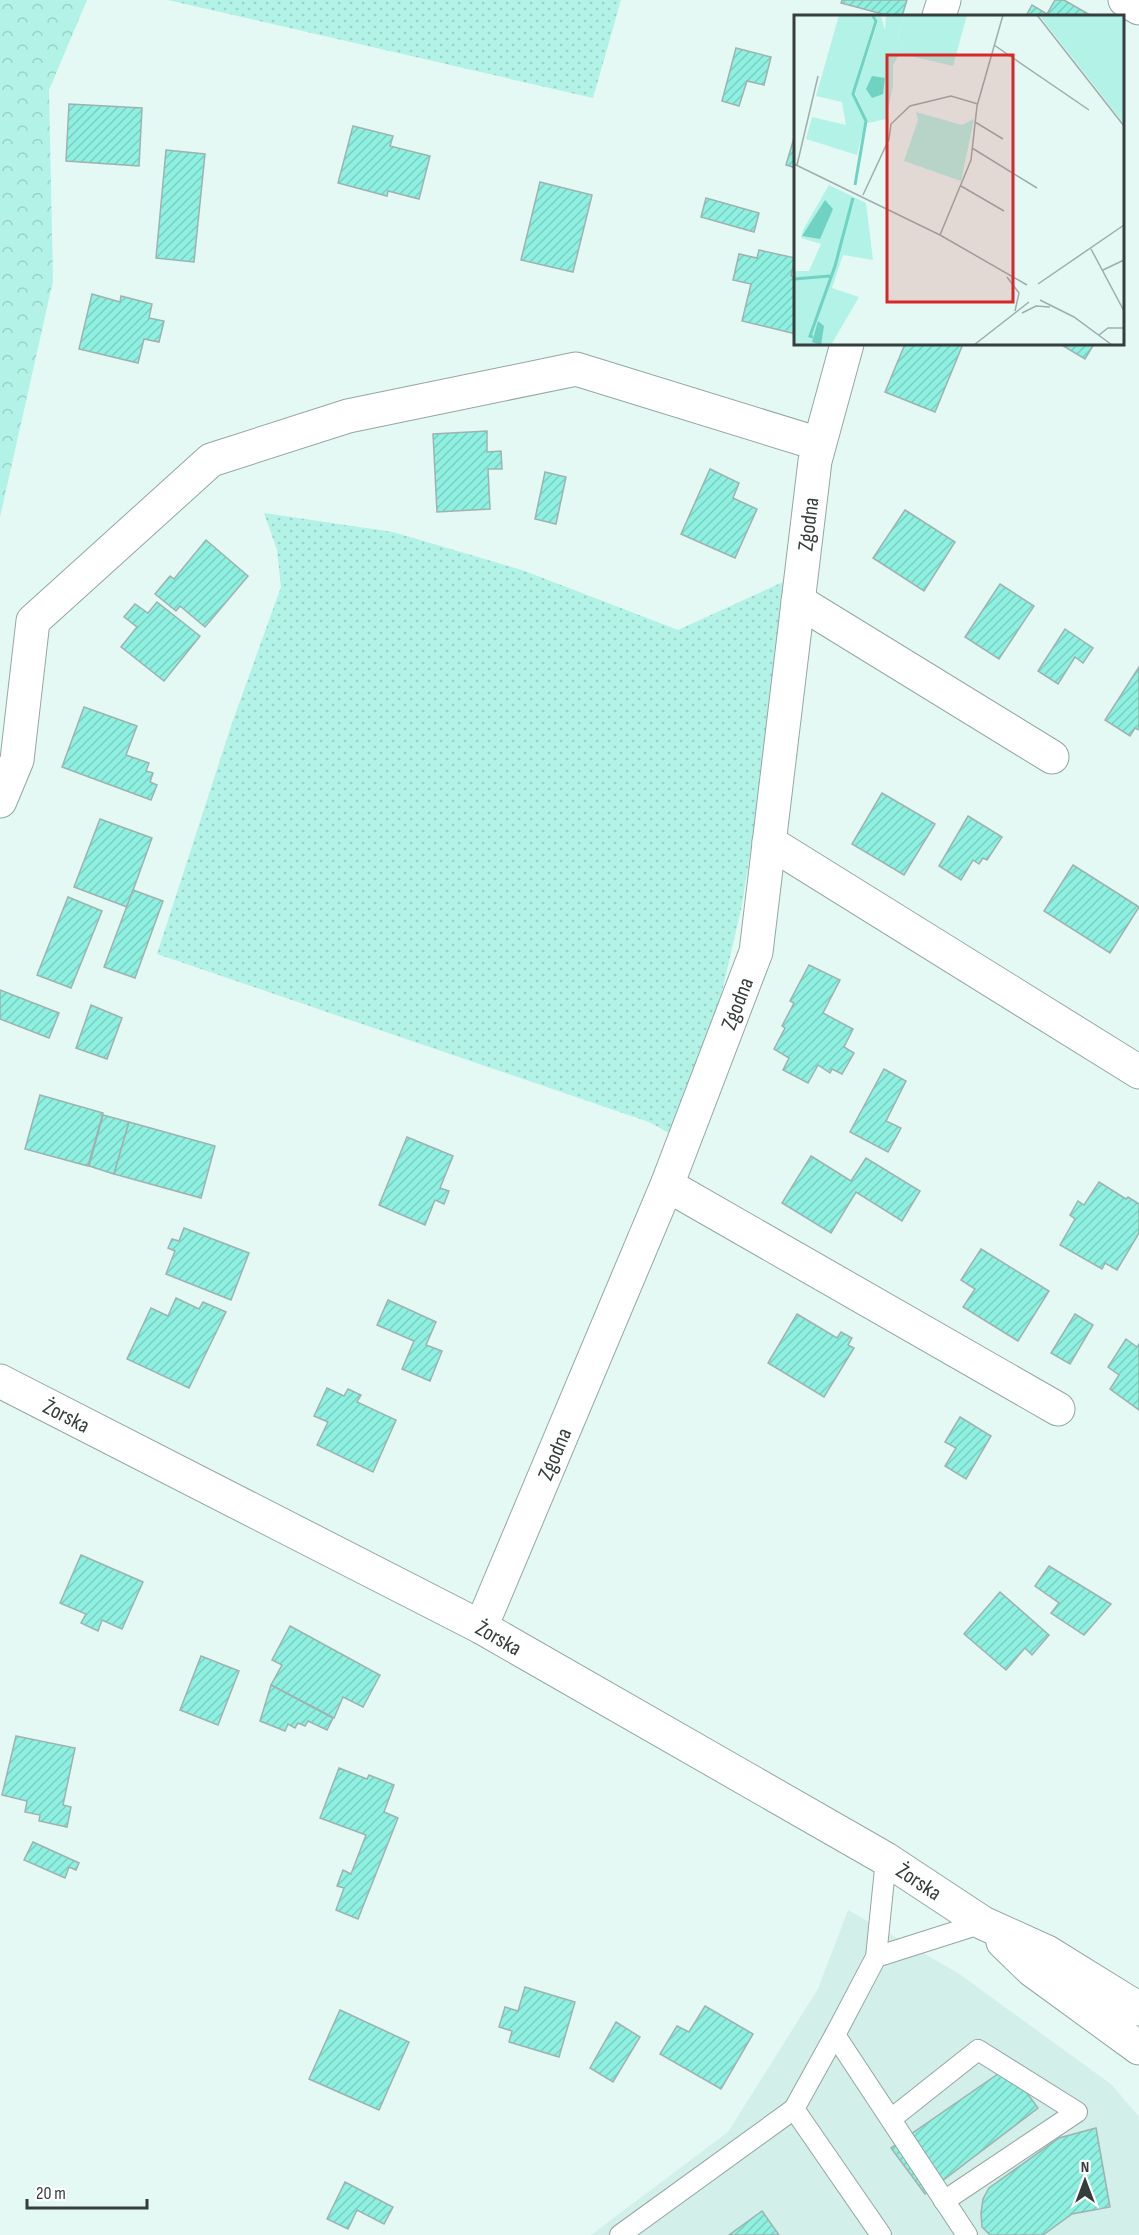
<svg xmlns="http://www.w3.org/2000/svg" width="1139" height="2235" viewBox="0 0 1139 2235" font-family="'Sofia Sans Condensed',sans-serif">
<defs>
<pattern id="grass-dots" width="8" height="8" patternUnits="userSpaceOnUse" patternTransform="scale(1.5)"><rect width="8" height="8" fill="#b3f2e6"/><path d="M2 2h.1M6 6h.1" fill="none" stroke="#9bd1c6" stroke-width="1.8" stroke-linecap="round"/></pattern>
<pattern id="forest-crowns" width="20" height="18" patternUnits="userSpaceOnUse" patternTransform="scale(1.5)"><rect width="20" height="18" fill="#b3f2e6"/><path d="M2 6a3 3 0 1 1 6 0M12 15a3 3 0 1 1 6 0" fill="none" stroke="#9bd1c6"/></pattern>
<pattern id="building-hatch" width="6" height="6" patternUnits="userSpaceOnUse" patternTransform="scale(1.5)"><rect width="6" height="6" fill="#8df0e0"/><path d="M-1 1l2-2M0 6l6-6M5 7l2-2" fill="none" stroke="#7acfc1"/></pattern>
</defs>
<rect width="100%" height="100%" fill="#e4f8f4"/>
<polygon fill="#d2efe9" points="848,1910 958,1973 1112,2085 1139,2117 1139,2235 591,2235 728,2132 818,1989"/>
<g fill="url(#grass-dots)">
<polygon points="168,0 621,0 593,98"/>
<polygon points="264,513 393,532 522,570 678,630 783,582 772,713 742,905 712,1035 671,1134 649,1122 157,954 232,723 281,587 277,550"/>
</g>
<polygon fill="url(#forest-crowns)" points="0,0 87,0 49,90 53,281 0,517"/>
<g fill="url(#building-hatch)" stroke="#9fb2af" stroke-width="1.5">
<polygon points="842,0 907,0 902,16 890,16 841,3"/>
<polygon points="1055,0 1064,0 1090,15 1089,16 1026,16 1032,5 1047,14"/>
<polygon points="736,48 771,57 764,85 747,81 739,106 722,101"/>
<polygon points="69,104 142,108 139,166 66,161"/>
<polygon points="353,126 393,136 390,146 430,156 419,199 388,191 387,196 338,183"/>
<polygon points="796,131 796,168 786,165"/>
<polygon points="166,150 205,154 194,262 156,258"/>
<polygon points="540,182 592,195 573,272 521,260"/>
<polygon points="706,198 759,213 754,232 701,217"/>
<polygon points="759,250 795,258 791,276 796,277 796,334 742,321 751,284 733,280 739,254 757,258"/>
<polygon points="92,294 120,302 121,296 152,304 149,318 164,321 159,342 144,339 138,363 79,349"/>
<polygon points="905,344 963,344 935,412 885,392"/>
<polygon points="1060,344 1094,344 1085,359"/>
<polygon points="487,431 487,452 501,451 502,469 488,469 490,509 437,512 433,434"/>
<polygon points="710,469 739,483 733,498 757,509 735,558 681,534"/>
<polygon points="545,472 566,477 556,524 535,519"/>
<polygon points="905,510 955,542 924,591 873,558"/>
<polygon points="206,540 248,576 205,627 180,606 176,611 155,594 170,576 174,579"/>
<polygon points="1000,584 1034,606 999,659 965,637"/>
<polygon points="157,602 200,636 164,681 121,647 137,627 124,617 135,604 148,613"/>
<polygon points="1065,629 1093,648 1083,663 1075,657 1058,684 1038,671"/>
<polygon points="1139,667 1139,730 1135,728 1130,736 1105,720"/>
<polygon points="84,707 137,726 126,755 149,763 146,771 153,773 150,782 157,785 151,800 62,767"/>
<polygon points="882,793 935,824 904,875 852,844"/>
<polygon points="968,816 1002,837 987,860 983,858 979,864 973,860 961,880 939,866"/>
<polygon points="100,819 152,838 127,907 74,887"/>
<polygon points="1073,865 1139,907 1110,953 1044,911"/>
<polygon points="133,890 163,901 135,978 104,967"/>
<polygon points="68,897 102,911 71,988 37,975"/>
<polygon points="809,965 840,980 823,1013 853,1029 844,1047 854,1053 842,1074 832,1069 830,1073 818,1065 808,1083 783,1070 789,1058 774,1049 785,1028 782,1026 794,1003 790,1001"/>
<polygon points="0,990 59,1013 49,1038 0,1019"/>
<polygon points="91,1005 122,1018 107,1059 76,1048"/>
<polygon points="884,1069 906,1081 886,1121 901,1128 888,1152 850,1132"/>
<polygon points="40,1095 103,1113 88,1166 25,1149"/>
<polygon points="103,1115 129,1122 114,1174 89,1166"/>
<polygon points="129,1122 215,1146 201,1198 114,1174"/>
<polygon points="407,1137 453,1156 440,1188 449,1191 444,1204 435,1200 425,1225 379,1205"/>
<polygon points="811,1156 851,1181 866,1158 920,1191 902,1221 856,1192 831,1233 782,1203"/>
<polygon points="1099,1182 1126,1199 1128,1197 1139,1204 1139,1233 1117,1270 1105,1263 1102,1269 1060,1245 1075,1219 1070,1215 1078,1201 1084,1205"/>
<polygon points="184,1228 249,1253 231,1300 166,1274 175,1251 168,1248 172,1239 179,1241"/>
<polygon points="981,1249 1049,1291 1018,1341 963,1307 975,1289 961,1280"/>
<polygon points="176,1298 199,1309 203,1302 226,1312 189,1388 127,1359 151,1308 168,1316"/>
<polygon points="388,1300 436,1322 426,1345 442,1351 430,1381 402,1369 414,1341 377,1325"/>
<polygon points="797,1314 837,1338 841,1332 852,1338 848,1345 854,1348 824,1397 768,1363"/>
<polygon points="1075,1314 1093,1325 1070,1364 1051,1353"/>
<polygon points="1126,1339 1137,1347 1139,1344 1139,1410 1110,1389 1119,1375 1108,1367"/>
<polygon points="327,1388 344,1396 348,1389 361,1395 357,1402 396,1420 373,1472 317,1445 328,1422 314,1416"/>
<polygon points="960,1417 991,1436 966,1479 945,1466 956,1448 945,1442"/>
<polygon points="81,1555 143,1582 122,1629 102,1620 98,1631 81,1623 86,1614 60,1603"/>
<polygon points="1049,1566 1111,1604 1084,1635 1051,1613 1059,1603 1035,1586"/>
<polygon points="1000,1592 1049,1635 1032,1655 1025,1648 1006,1670 964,1634"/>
<polygon points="290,1626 380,1675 363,1707 343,1697 334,1718 271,1685 282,1665 272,1660"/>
<polygon points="201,1656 239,1671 218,1725 180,1710"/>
<polygon points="271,1685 333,1718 327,1730 308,1721 305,1726 298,1723 295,1728 288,1724 285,1731 260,1721"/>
<polygon points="16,1736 75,1748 63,1805 71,1807 67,1827 39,1821 40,1815 25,1812 27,1801 2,1795"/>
<polygon points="339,1768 367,1779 369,1775 394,1785 384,1812 398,1818 358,1919 336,1910 344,1888 337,1886 343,1870 351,1874 366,1835 320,1818"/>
<polygon points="33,1842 79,1863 76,1870 69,1867 65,1878 24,1860"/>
<polygon points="525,1987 575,2002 559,2057 509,2042 512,2031 499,2027 505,2007 518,2011"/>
<polygon points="705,2006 753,2034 721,2089 660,2054 677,2026 689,2032"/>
<polygon points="340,2010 409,2042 379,2110 309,2079"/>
<polygon points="616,2022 640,2037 613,2082 590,2068"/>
<polygon points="1008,2067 1038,2108 925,2194 891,2148"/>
<polygon points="1096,2128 1110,2207 1072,2214 1043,2235 990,2235 982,2227 981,2213 983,2199 989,2188 1059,2138"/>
<polygon points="345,2182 393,2207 384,2224 357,2210 348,2229 327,2219"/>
<polygon points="762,2211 779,2235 729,2235"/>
</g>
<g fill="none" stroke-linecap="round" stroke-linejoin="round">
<g stroke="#94a7a3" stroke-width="22">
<g id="lane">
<polyline points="876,1957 983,1923"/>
<polyline points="835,2035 967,2235"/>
<polyline points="891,2119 978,2050 1077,2112 944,2201"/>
<polyline points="620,2235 794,2109"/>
<polyline points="881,2235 794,2109 835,2035 876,1957 886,1859"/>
</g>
</g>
<g stroke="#94a7a3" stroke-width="35">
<g id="street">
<polyline points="1125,0 1139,8"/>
<polyline points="939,16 944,0"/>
<polyline points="798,601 1052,757"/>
<polyline points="0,801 17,760 33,621 211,460 348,416 576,369 819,444"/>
<polyline points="769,842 1139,1072"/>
<polyline points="667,1185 1058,1409"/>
<path id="s1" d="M 481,1627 L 667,1185 L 756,952 L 815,461 L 847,344"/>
</g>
</g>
<g stroke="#94a7a3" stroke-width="35">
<g id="secondary">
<path id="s2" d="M 0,1381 L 481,1627 L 886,1859 L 983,1923 L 1047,1952 L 1139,2009"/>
<polyline points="1003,1942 1032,1970 1139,2048"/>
</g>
</g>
<use href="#lane" stroke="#fff" stroke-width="20"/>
<use href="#street" stroke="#fff" stroke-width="33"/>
<use href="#secondary" stroke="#fff" stroke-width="33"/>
</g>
<g text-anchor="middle" stroke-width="4.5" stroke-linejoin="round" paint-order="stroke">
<g font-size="22" fill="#363e3d" stroke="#fff">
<text dy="8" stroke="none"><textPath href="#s1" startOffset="1160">Zgodna</textPath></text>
<text dy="8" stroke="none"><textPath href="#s1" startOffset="674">Zgodna</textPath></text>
<text dy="8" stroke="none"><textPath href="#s2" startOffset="75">Żorska</textPath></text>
<text dy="8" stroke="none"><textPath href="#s1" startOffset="188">Zgodna</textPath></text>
<text dy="8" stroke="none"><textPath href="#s2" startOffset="561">Żorska</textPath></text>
<text dy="8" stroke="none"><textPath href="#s2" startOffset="1047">Żorska</textPath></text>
</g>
</g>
<g transform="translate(794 15)">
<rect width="330" height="330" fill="#e4f8f4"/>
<path d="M 45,0 L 75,0 L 80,6 L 58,78 L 71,107 L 63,140 L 12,124 L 18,102 L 52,110 L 48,87 L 22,81 ZM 111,0 L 173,0 L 159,51 L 104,38 L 109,33 L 104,21 ZM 122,97 L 168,110 L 180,104 L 167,166 L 110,146 L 124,105 ZM 35,170 L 72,188 L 79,245 L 49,240 L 38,273 L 65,282 L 37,330 L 0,330 L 0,256 L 15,256 L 27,229 L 7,223 L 9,215 Z" fill="#b3f2e6"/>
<path d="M 80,0 L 87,2 L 91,15 L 92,0 L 111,0 L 104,21 L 109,33 L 99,50 L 99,71 L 92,104 L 74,108 L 61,78 L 84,6 ZM 245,0 L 330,0 L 330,109 Z" fill="#b3f2e6"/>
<path d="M 78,61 L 91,63 L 89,79 L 78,83 L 72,74 ZM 31,185 L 39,194 L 26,224 L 8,221 ZM 24,306 L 30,311 L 27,330 L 18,327 Z" fill="#70d2c3"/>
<path fill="none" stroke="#70d2c3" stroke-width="3" d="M 61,170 L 72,106 L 59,79 L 82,6 L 78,0M 0,264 L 36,261M 19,322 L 16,321 L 41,251 L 59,183"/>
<path fill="none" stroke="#9eaeab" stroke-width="1.5" d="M 243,0 L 330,111M 200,30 L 295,95M 181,107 L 209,124M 178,133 L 243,173M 0,149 L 146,220 L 233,270M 3,150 L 24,61M 167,171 L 210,196M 69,180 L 95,124 L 97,109 L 116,91 L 157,81 L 184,89M 146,220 L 177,145 L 183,91 L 209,0M 297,234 L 330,296M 309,255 L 330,245M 213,262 L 225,278 L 221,296M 244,269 L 330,210M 246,285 L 280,302 L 318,330M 228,298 L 242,291 L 256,292M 305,320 L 314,313 L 330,313M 180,330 L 235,287"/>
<path fill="#d62828" fill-opacity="0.15" stroke="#d62828" stroke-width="3" d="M 93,40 L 219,40 L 219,287 L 93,287 Z"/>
<rect width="330" height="330" fill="none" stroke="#363e3d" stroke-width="3"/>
</g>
<g transform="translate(1085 2181)" stroke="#ffffff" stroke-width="4.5" paint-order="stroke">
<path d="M0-4.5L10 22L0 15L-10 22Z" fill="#363e3d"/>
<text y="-9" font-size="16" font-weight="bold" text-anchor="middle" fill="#363e3d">N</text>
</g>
<path d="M27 2199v9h120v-9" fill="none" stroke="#363e3d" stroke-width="3"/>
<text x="36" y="2199" font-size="18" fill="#363e3d" stroke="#ffffff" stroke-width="4.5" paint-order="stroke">20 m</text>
</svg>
